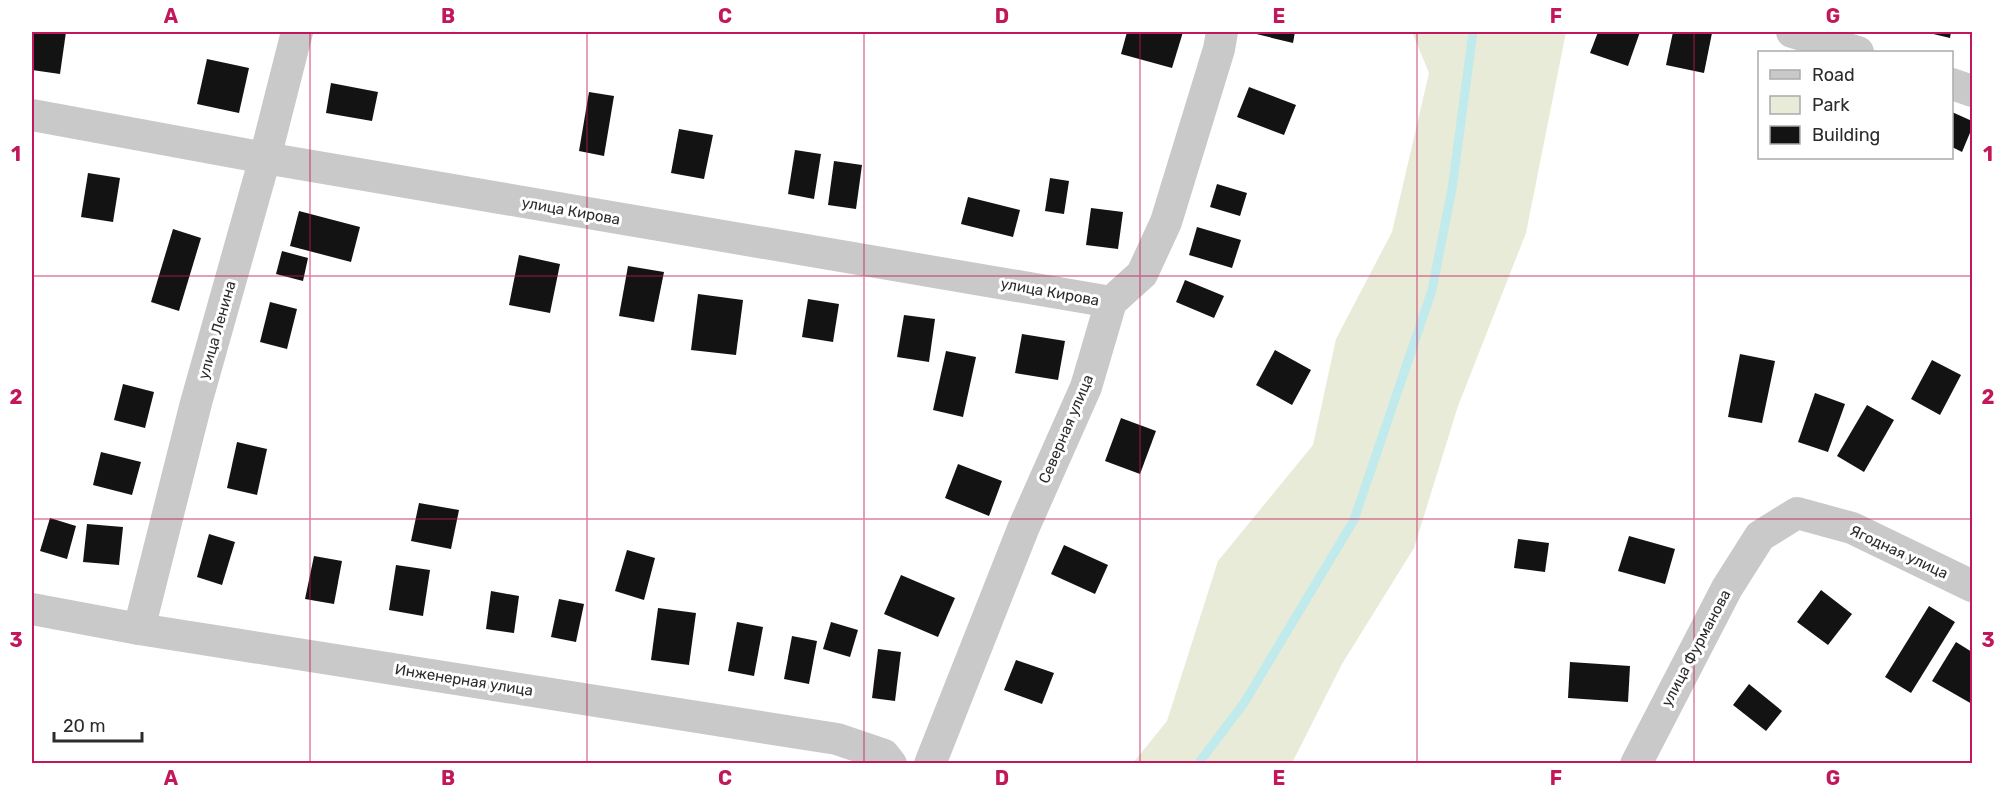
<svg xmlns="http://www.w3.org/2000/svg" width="2004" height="795" viewBox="0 0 2004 795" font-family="Rubik,sans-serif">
<rect width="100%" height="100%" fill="#fff"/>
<polygon fill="#e8ebd7" points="1412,32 1566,32 1526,233 1458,406 1414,548 1342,664 1292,763 1133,763 1167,721 1218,561 1313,445 1336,339 1392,232 1429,73"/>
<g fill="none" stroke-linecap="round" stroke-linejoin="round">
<polyline stroke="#c1eaed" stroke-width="9" points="1198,764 1244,703 1354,520 1432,290 1452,189 1473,32"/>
</g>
<g fill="#131313">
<polygon points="34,32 66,32 60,74 32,70"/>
<polygon points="1127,32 1183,32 1172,68 1121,54"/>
<polygon points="1248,32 1295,32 1293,43"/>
<polygon points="1598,32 1640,32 1628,66 1590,53"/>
<polygon points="1673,32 1712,33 1704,73 1666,65"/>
<polygon points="1925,32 1951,32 1950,38"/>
<polygon points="207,59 249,68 239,113 197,104"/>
<polygon points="331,83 378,92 372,121 326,113"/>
<polygon points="1249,87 1296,105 1284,135 1237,117"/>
<polygon points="589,92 614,96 604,156 579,151"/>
<polygon points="1952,112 1972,121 1972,128 1962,152 1952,147"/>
<polygon points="679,129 713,135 704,179 671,173"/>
<polygon points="795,150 821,154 814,199 788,194"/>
<polygon points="834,161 862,165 856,209 828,205"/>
<polygon points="88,173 120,178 113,222 81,217"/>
<polygon points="1050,178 1069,181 1064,214 1045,211"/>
<polygon points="1217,184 1247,193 1240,216 1210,207"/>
<polygon points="968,197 1020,210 1013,237 961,224"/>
<polygon points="1091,208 1123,212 1118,249 1086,245"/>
<polygon points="299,211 360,227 351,262 290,246"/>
<polygon points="1197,227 1241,240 1232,268 1189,255"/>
<polygon points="173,229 201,238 179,311 151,302"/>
<polygon points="282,251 308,258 303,281 276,274"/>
<polygon points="519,255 560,264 550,313 509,305"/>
<polygon points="628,266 664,272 654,322 619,316"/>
<polygon points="1185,280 1224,296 1214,318 1176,302"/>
<polygon points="698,294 743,300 736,355 691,350"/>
<polygon points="808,299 839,304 833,342 802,337"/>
<polygon points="270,302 297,309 287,349 260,342"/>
<polygon points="904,315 935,319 929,362 897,357"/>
<polygon points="1022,334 1065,341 1058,380 1015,373"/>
<polygon points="1275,350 1311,370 1292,405 1256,385"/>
<polygon points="946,351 976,357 963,417 933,410"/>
<polygon points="1740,354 1775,361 1762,423 1728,417"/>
<polygon points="1932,360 1961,375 1940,415 1911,399"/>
<polygon points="123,384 154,392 145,428 114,420"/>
<polygon points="1815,393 1845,404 1828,452 1798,442"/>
<polygon points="1867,405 1894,420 1864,472 1837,456"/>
<polygon points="1121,418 1156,431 1140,474 1105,461"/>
<polygon points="237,442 267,449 257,495 227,488"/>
<polygon points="101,452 141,462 132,495 93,485"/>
<polygon points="958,464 1002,481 989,516 945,498"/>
<polygon points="419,503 459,510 451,549 411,541"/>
<polygon points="50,518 76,526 67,559 40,551"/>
<polygon points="87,524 123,527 119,565 83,562"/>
<polygon points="209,534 235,542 222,585 197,577"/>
<polygon points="1629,536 1675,549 1665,584 1618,571"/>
<polygon points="1518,539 1549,543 1545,572 1514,568"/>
<polygon points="1064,545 1108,565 1095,594 1051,574"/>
<polygon points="627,550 655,558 644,600 615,591"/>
<polygon points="314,556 342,561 334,604 305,599"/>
<polygon points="396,565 430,570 423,616 389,610"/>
<polygon points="901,575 955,598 938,637 884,614"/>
<polygon points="1821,590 1852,614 1828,645 1797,622"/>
<polygon points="491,591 519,596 514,633 486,629"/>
<polygon points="559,599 584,604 576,642 551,637"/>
<polygon points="1929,606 1955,622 1911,693 1885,677"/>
<polygon points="658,608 696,613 689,665 651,660"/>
<polygon points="737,622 763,627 754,676 728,671"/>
<polygon points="831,622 858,630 850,657 823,649"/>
<polygon points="792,636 817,641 809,684 784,679"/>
<polygon points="1956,642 1972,652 1972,704 1932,681"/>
<polygon points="878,649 901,652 895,701 872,698"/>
<polygon points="1016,660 1054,673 1042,704 1004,690"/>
<polygon points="1570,662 1630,666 1628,702 1568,698"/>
<polygon points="1749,684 1782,711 1766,731 1733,705"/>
</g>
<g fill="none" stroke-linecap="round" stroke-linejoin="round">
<g stroke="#c9c9c9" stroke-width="32">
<polyline points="1792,32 1858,52"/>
<polyline points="1952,84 1972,91"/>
<polyline points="32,115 265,158 1111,302"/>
<polyline points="32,609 139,629 837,739 884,755 891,764"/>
<polyline points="139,629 196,403 265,158 297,32"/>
<polyline points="930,764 1023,529 1086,387 1111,302 1142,274 1166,222 1219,49 1222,32"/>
<polyline points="1636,764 1727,588 1760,536 1797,513 1852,528 1972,586"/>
</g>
</g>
<path fill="none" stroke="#c2185b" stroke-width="1.5" stroke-opacity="0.55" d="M 310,32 L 310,764M 587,32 L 587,764M 864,32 L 864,764M 1140,32 L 1140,764M 1417,32 L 1417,764M 1694,32 L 1694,764M 32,276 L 1972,276M 32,519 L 1972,519"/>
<g text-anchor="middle" stroke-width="6" stroke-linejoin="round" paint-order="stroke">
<g font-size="15" fill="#2c2c2c" stroke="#fff">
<text transform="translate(571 211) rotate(10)" y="5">улица Кирова</text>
<text transform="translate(1050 292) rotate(10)" y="5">улица Кирова</text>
<text transform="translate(217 330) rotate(-74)" y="5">улица Ленина</text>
<text transform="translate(1066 429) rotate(-67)" y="5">Северная улица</text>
<text transform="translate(1899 552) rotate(25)" y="5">Ягодная улица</text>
<text transform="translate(1696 648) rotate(-62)" y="5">улица Фурманова</text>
<text transform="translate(464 680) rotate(9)" y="5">Инженерная улица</text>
</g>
</g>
<rect width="2004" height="795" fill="none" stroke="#ffffff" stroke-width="66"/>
<rect x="1758" y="51" width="195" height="108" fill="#ffffff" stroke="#ababab" stroke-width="1.5"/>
<rect x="1770" y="70" width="30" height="9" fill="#c9c9c9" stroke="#ababab" stroke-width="1.5"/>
<text x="1812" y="81" font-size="18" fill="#2c2c2c">Road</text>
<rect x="1770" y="96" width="30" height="18" fill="#e8ebd7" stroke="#ababab" stroke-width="1.5"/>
<text x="1812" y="111" font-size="18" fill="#2c2c2c">Park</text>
<rect x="1770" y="126" width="30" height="18" fill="#131313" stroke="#ababab" stroke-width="1.5"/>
<text x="1812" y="141" font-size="18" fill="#2c2c2c">Building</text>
<path d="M54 732v9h88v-9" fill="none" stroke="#2c2c2c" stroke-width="3"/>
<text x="63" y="732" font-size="18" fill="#2c2c2c" stroke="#ffffff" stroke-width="4.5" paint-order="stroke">20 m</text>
<rect x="33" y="33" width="1938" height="729" fill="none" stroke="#c2185b" stroke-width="2"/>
<g font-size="20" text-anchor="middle" font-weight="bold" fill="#c2185b">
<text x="171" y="23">A</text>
<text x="448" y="23">B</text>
<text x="725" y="23">C</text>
<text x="1002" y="23">D</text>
<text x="1279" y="23">E</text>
<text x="1556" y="23">F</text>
<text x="1833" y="23">G</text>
<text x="16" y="161">1</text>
<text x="1988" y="161">1</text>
<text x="16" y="404">2</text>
<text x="1988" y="404">2</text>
<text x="16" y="647">3</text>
<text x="1988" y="647">3</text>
<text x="171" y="785">A</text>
<text x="448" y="785">B</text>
<text x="725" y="785">C</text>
<text x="1002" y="785">D</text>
<text x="1279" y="785">E</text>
<text x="1556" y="785">F</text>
<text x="1833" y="785">G</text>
</g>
</svg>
